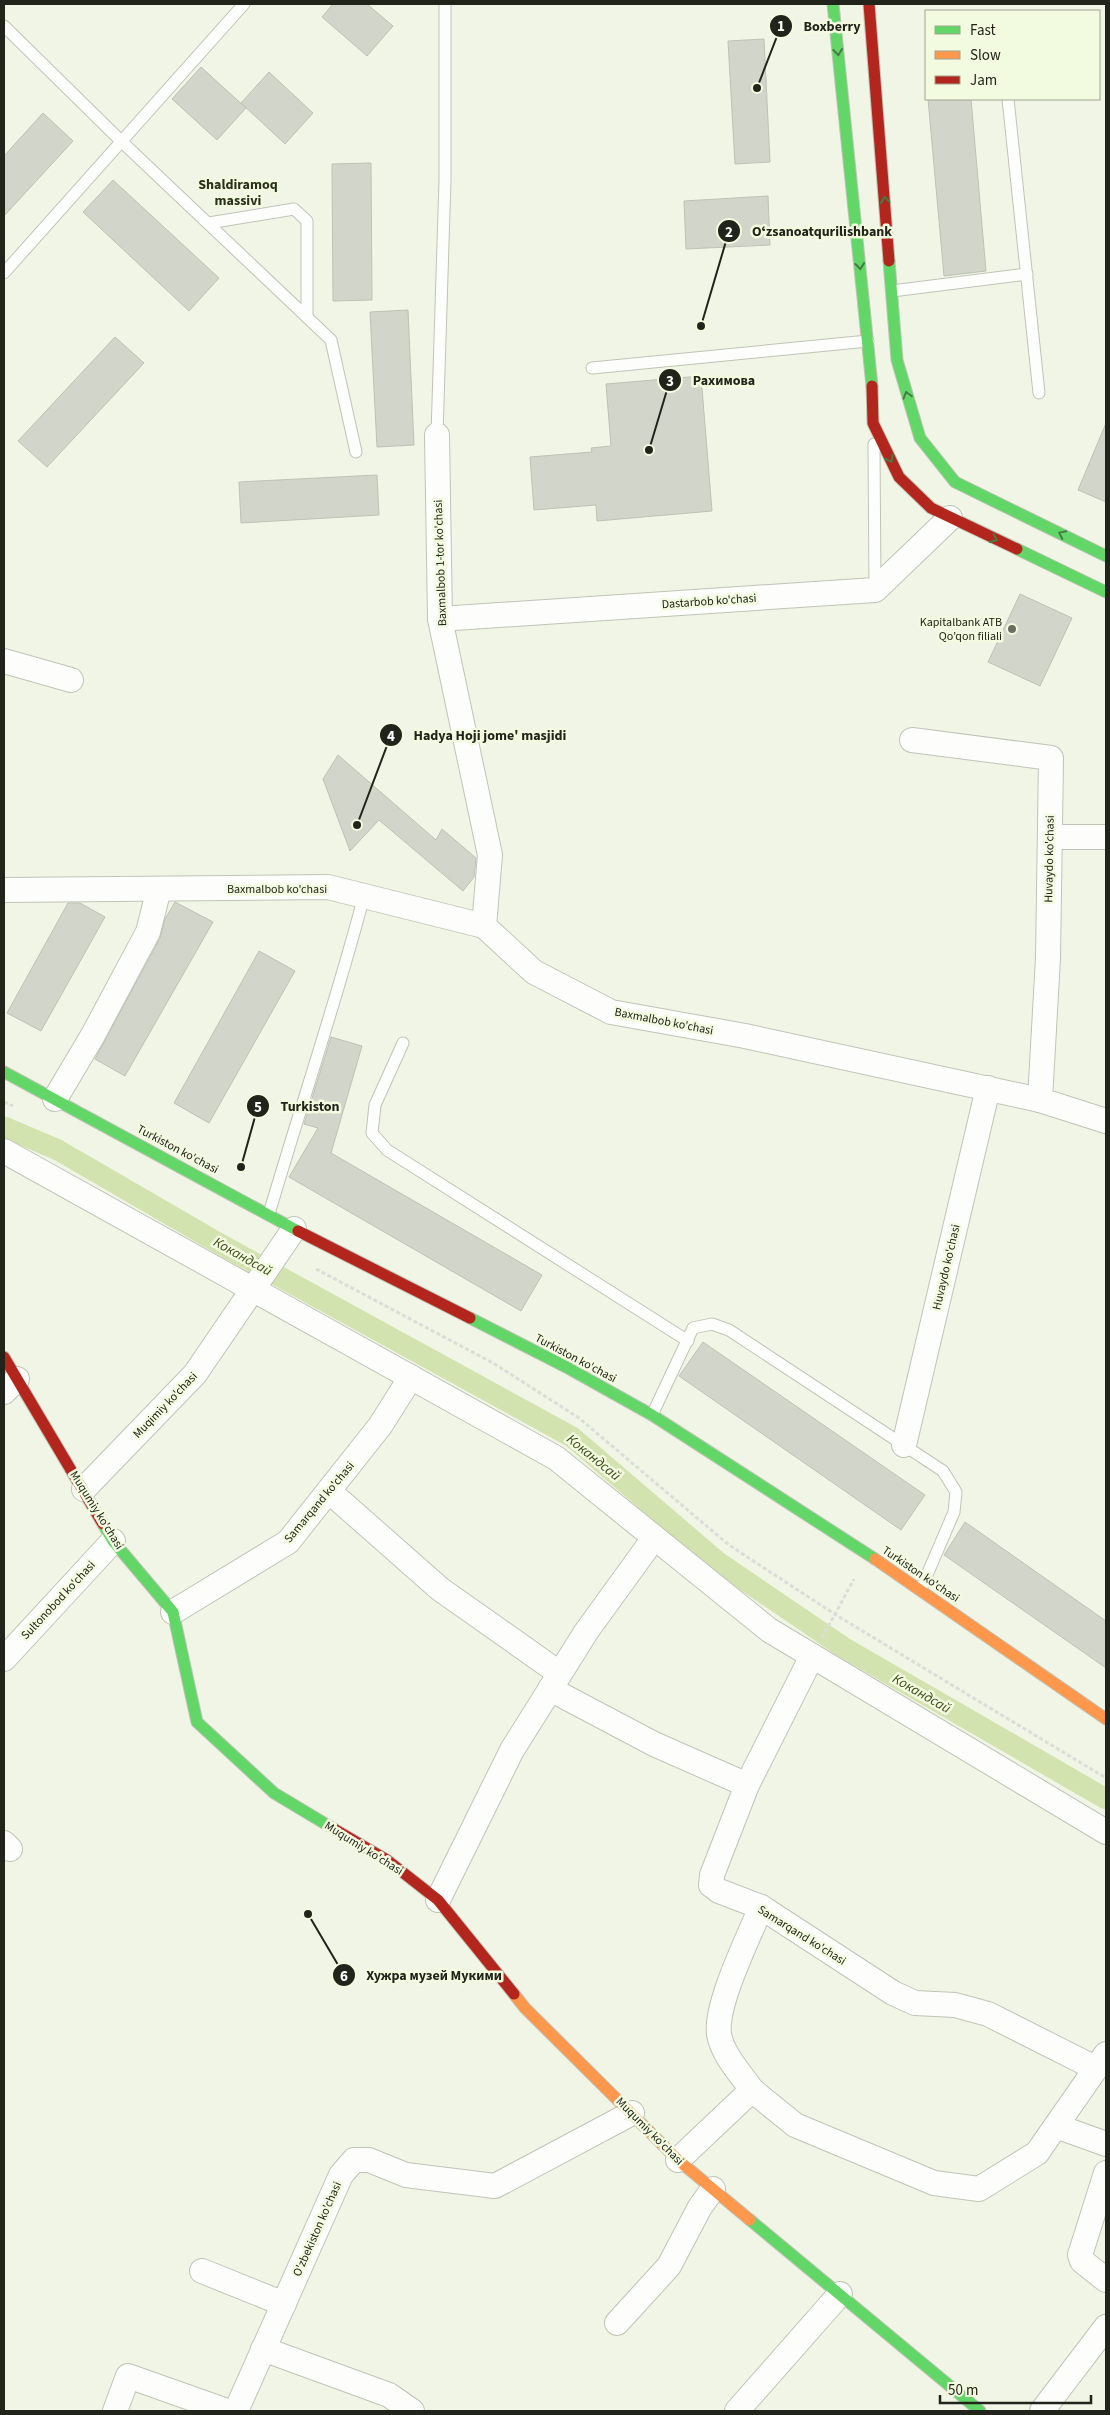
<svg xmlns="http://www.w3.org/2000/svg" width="1110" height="2415" viewBox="0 0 1110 2415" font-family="'Source Sans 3',sans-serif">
<rect width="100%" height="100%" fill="#f0f5e5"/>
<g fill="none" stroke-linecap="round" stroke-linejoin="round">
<polyline stroke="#d3e3b0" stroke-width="21" points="4,1127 58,1150 220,1244 572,1437 718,1562 843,1647 1106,1799"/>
</g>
<g fill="#d2d6ca" stroke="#bec2b6">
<polygon points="333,4 367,4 393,26 367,56 322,17"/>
<polygon points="764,39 770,162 735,164 728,41"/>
<polygon points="201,67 246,108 217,140 172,99"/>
<polygon points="269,72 313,113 285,144 241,103"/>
<polygon points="928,99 971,99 986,271 944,276"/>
<polygon points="43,113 73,141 4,216 4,156"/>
<polygon points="371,163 372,300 333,301 332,164"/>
<polygon points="113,180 219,278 189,311 83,212"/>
<polygon points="768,196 770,245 686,249 684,201"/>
<polygon points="408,310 414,445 377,447 370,312"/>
<polygon points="115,337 144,363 47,467 18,441"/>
<polygon points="701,376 712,511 597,521 596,505 534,510 530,457 592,452 591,448 611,446 606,384"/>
<polygon points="1106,423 1106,502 1078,490"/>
<polygon points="377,475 379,515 241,523 239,482"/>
<polygon points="1020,594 1072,618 1040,686 988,662"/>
<polygon points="338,755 436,840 442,829 476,858 474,877 463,891 379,820 350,851 323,779"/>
<polygon points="175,902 213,922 125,1076 95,1059 160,938 165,919"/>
<polygon points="68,903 80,903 105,917 41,1031 7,1013"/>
<polygon points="259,951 295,971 209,1123 174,1103"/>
<polygon points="331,1037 362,1046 331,1153 542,1275 521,1311 289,1177 318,1128 304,1124"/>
<polygon points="703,1342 925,1495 901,1530 679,1376"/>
<polygon points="965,1522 1106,1621 1106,1668 944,1555"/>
</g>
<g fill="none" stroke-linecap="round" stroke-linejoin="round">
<g stroke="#c0c4b8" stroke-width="13">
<g id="lane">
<polyline points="4,26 121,141 331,340 356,452"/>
<polyline points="1008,99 1039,393"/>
<polyline points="209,223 294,209 307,221 307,317"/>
<polyline points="4,273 244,4"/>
<polyline points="892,291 1027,274"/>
<polyline points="592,368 868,341"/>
<polyline points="437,435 445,180 445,4"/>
<polyline points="874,444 875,588"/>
<polyline points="403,1043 375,1105 372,1133 387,1150 688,1341"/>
<path d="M 269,1214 C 300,1108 336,1003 364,896"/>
<polyline points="652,1415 693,1328 712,1324 729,1330 943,1471 956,1492 954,1512 921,1589"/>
</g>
</g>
<g stroke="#c0c4b8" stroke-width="26">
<g id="street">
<polyline points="437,435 440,619 490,855 484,926"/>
<polyline points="440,619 875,590 950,518"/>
<polyline points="4,661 71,680"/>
<polyline points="912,740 1051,758 1048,958 1040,1100"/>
<polyline points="1050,837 1106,837"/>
<polyline points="4,890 328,887 484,926 534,972 611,1012 745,1036 1040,1100 1106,1121"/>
<polyline points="55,1099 93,1035 148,932 159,889"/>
<polyline points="4,1151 556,1458 769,1630 1106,1832"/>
<polyline points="4,1392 17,1379"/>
<polyline points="904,1445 988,1088"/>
<polyline points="84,1489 195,1374 294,1229"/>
<polyline points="330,1492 440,1589 559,1673"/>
<polyline points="173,1612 288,1542 380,1426 411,1377"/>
<polyline points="812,1656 747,1785 712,1875 711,1885 719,1891 761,1907 893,1993 915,2003 955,2005 988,2014 1095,2068"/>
<polyline points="4,1659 113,1541"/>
<polyline points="550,1689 654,1744 747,1785"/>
<polyline points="4,1843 10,1849"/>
<polyline points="438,1900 512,1750 586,1632 654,1538"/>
<path d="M 752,2090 C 741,2074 722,2054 719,2034 C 715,2004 749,1937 761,1907"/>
<polyline points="1056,2126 1106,2144"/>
<polyline points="678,2160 752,2090 795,2125 934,2183 979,2189 1037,2153 1106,2054"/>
<polyline points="1106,2173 1080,2255 1082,2261 1106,2280"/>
<polyline points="202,2271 284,2304"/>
<polyline points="617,2323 669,2266 700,2207 713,2189"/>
<polyline points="263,2349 389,2395 412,2411"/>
<polyline points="115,2411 128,2376 227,2411"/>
<polyline points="236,2411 341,2175 354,2160 369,2160 406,2175 495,2186 632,2113"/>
<polyline points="737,2411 840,2294"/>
<polyline points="1042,2411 1106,2327"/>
</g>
</g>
<g stroke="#c0c4b8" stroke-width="13">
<g id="fast">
<polyline points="833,4 872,386"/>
<polyline points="889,261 897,360 920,438 955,482 1106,556"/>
<polyline points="1017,549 1106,592"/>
<polyline points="4,1072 298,1231"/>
<polyline points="470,1318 568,1368 652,1415 875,1559"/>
<polyline points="103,1524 113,1541 173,1612 197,1722 274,1793 334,1829"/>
<polyline points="750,2220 980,2411"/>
</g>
</g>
<g stroke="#c0c4b8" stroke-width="13">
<g id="slow">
<polyline points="875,1559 1106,1719"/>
<polyline points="514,1994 525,2008 678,2160 750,2220"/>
</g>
</g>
<g stroke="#c0c4b8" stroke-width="13">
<g id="jam">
<polyline points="869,4 889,261"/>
<polyline points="872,386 873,423 899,477 931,508 1017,549"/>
<polyline points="298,1231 470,1318"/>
<polyline points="4,1357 103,1524"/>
<polyline points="334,1829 387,1860 438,1900 514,1994"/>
</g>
</g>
<g stroke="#dcddd9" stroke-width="3" stroke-dasharray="4 2.5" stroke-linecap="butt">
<polyline points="4,1102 13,1106"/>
<polyline points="316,1269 493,1363 579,1418 729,1545 836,1615 1106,1778"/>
<polyline points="822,1638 854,1579"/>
</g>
<use href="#lane" stroke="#fdfefb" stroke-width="11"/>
<use href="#street" stroke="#fdfefb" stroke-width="24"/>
<use href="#fast" stroke="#63d668" stroke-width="11"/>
<use href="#slow" stroke="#ff974d" stroke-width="11"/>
<use href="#jam" stroke="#b3261e" stroke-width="11"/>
</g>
<defs><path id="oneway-chevron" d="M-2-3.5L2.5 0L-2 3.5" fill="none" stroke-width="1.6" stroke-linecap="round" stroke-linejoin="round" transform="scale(1.25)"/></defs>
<g stroke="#427d41">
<use href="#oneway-chevron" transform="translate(838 52) rotate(84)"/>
<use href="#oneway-chevron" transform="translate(885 200) rotate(-95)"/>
<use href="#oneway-chevron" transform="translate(860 266) rotate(84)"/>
<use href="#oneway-chevron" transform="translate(907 395) rotate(-106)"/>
<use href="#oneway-chevron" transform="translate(890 459) rotate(62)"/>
<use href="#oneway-chevron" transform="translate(1062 534) rotate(-154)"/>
<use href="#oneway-chevron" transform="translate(994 539) rotate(25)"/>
</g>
<circle fill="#696d61" stroke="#f2fbdf" stroke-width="2" cx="1012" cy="629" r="5"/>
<g text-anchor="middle" stroke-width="5" stroke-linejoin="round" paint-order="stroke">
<g font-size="12" fill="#21241a" stroke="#f2fbdf">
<text transform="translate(440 563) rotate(-92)" y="4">Baxmalbob 1-tor ko'chasi</text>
<text transform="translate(709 601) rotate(-4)" y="4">Dastarbob ko'chasi</text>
<text transform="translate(1049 859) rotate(-89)" y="4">Huvaydo ko'chasi</text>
<text x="277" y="893">Baxmalbob ko'chasi</text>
<text transform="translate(664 1021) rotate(11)" y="4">Baxmalbob ko'chasi</text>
<text transform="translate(178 1149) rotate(28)" y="4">Turkiston ko'chasi</text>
<text transform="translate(946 1267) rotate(-77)" y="4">Huvaydo ko'chasi</text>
<text transform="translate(576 1358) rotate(28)" y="4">Turkiston ko'chasi</text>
<text transform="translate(165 1405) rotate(-46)" y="4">Muqimiy ko'chasi</text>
<text transform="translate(319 1502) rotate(-50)" y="4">Samarqand ko'chasi</text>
<text transform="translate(97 1510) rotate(58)" y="4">Muqumiy ko'chasi</text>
<text transform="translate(921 1574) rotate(34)" y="4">Turkiston ko'chasi</text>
<text transform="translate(58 1600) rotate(-47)" y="4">Sultonobod ko'chasi</text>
<text transform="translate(364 1848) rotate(32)" y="4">Muqumiy ko'chasi</text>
<text transform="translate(802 1935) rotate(32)" y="4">Samarqand ko'chasi</text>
<text transform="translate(650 2131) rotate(45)" y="4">Muqumiy ko'chasi</text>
<text transform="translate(317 2229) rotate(-66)" y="4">O'zbekiston ko'chasi</text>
</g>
<g font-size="12" fill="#21241a" stroke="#f2fbdf" text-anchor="end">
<text x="1002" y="626">Kapitalbank ATB<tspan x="1002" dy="14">Qo’qon filiali</tspan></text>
</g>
<g font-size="14" font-weight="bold" fill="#2a311b" stroke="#f2fbdf">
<text x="238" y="189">Shaldiramoq<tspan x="238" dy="16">massivi</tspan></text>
</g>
<g font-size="14" font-style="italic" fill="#3c4919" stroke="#f2fbdf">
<text transform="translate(243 1256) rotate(29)" y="5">Кокандсай</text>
<text transform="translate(594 1457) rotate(39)" y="5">Кокандсай</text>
<text transform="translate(922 1693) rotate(30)" y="5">Кокандсай</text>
</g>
</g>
<path fill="none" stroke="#21241a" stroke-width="2" d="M757 88L781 26M701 326L729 231M649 450L670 380M357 825L391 735M241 1167L258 1106M308 1914L344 1975"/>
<g fill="#21241a" stroke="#f2fbdf" stroke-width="2">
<circle cx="757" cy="88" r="5"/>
<circle cx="701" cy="326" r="5"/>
<circle cx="649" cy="450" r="5"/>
<circle cx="357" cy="825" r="5"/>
<circle cx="241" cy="1167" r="5"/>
<circle cx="308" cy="1914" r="5"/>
<circle cx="781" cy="26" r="12"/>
<circle cx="729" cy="231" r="12"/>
<circle cx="670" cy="380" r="12"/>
<circle cx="391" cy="735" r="12"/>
<circle cx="258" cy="1106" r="12"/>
<circle cx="344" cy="1975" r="12"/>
</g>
<g font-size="15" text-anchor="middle" font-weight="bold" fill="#fff">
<text x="781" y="31">1</text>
<text x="729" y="237">2</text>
<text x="670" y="386">3</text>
<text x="391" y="741">4</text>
<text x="258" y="1112">5</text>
<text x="344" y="1981">6</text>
</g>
<g font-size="14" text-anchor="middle" font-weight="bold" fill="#21241a" stroke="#f2fbdf" stroke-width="5" stroke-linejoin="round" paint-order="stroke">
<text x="832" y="31">Boxberry</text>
<text x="822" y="236">Oʻzsanoatqurilishbank</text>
<text x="724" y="385">Рахимова</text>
<text x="490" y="740">Hadya Hoji jome' masjidi</text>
<text x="310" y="1111">Turkiston</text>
<text x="434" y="1980">Хужра музей Мукими</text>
</g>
<rect width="1110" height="2415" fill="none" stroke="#21241a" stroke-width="10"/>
<rect x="925" y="10" width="175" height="90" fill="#f2fbdf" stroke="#9ea590"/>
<rect x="935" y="26" width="25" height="8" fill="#63d668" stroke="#9ea590"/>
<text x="970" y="35" font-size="15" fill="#21241a">Fast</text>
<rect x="935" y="51" width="25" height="8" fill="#ff974d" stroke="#9ea590"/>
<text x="970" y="60" font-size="15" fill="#21241a">Slow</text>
<rect x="935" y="76" width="25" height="8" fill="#b3261e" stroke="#9ea590"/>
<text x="970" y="85" font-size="15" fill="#21241a">Jam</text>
<path d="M940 2395v8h151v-8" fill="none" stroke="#21241a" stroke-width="2.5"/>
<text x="948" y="2395" font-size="15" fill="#21241a" stroke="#f2fbdf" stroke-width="4" paint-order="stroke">50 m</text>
</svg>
